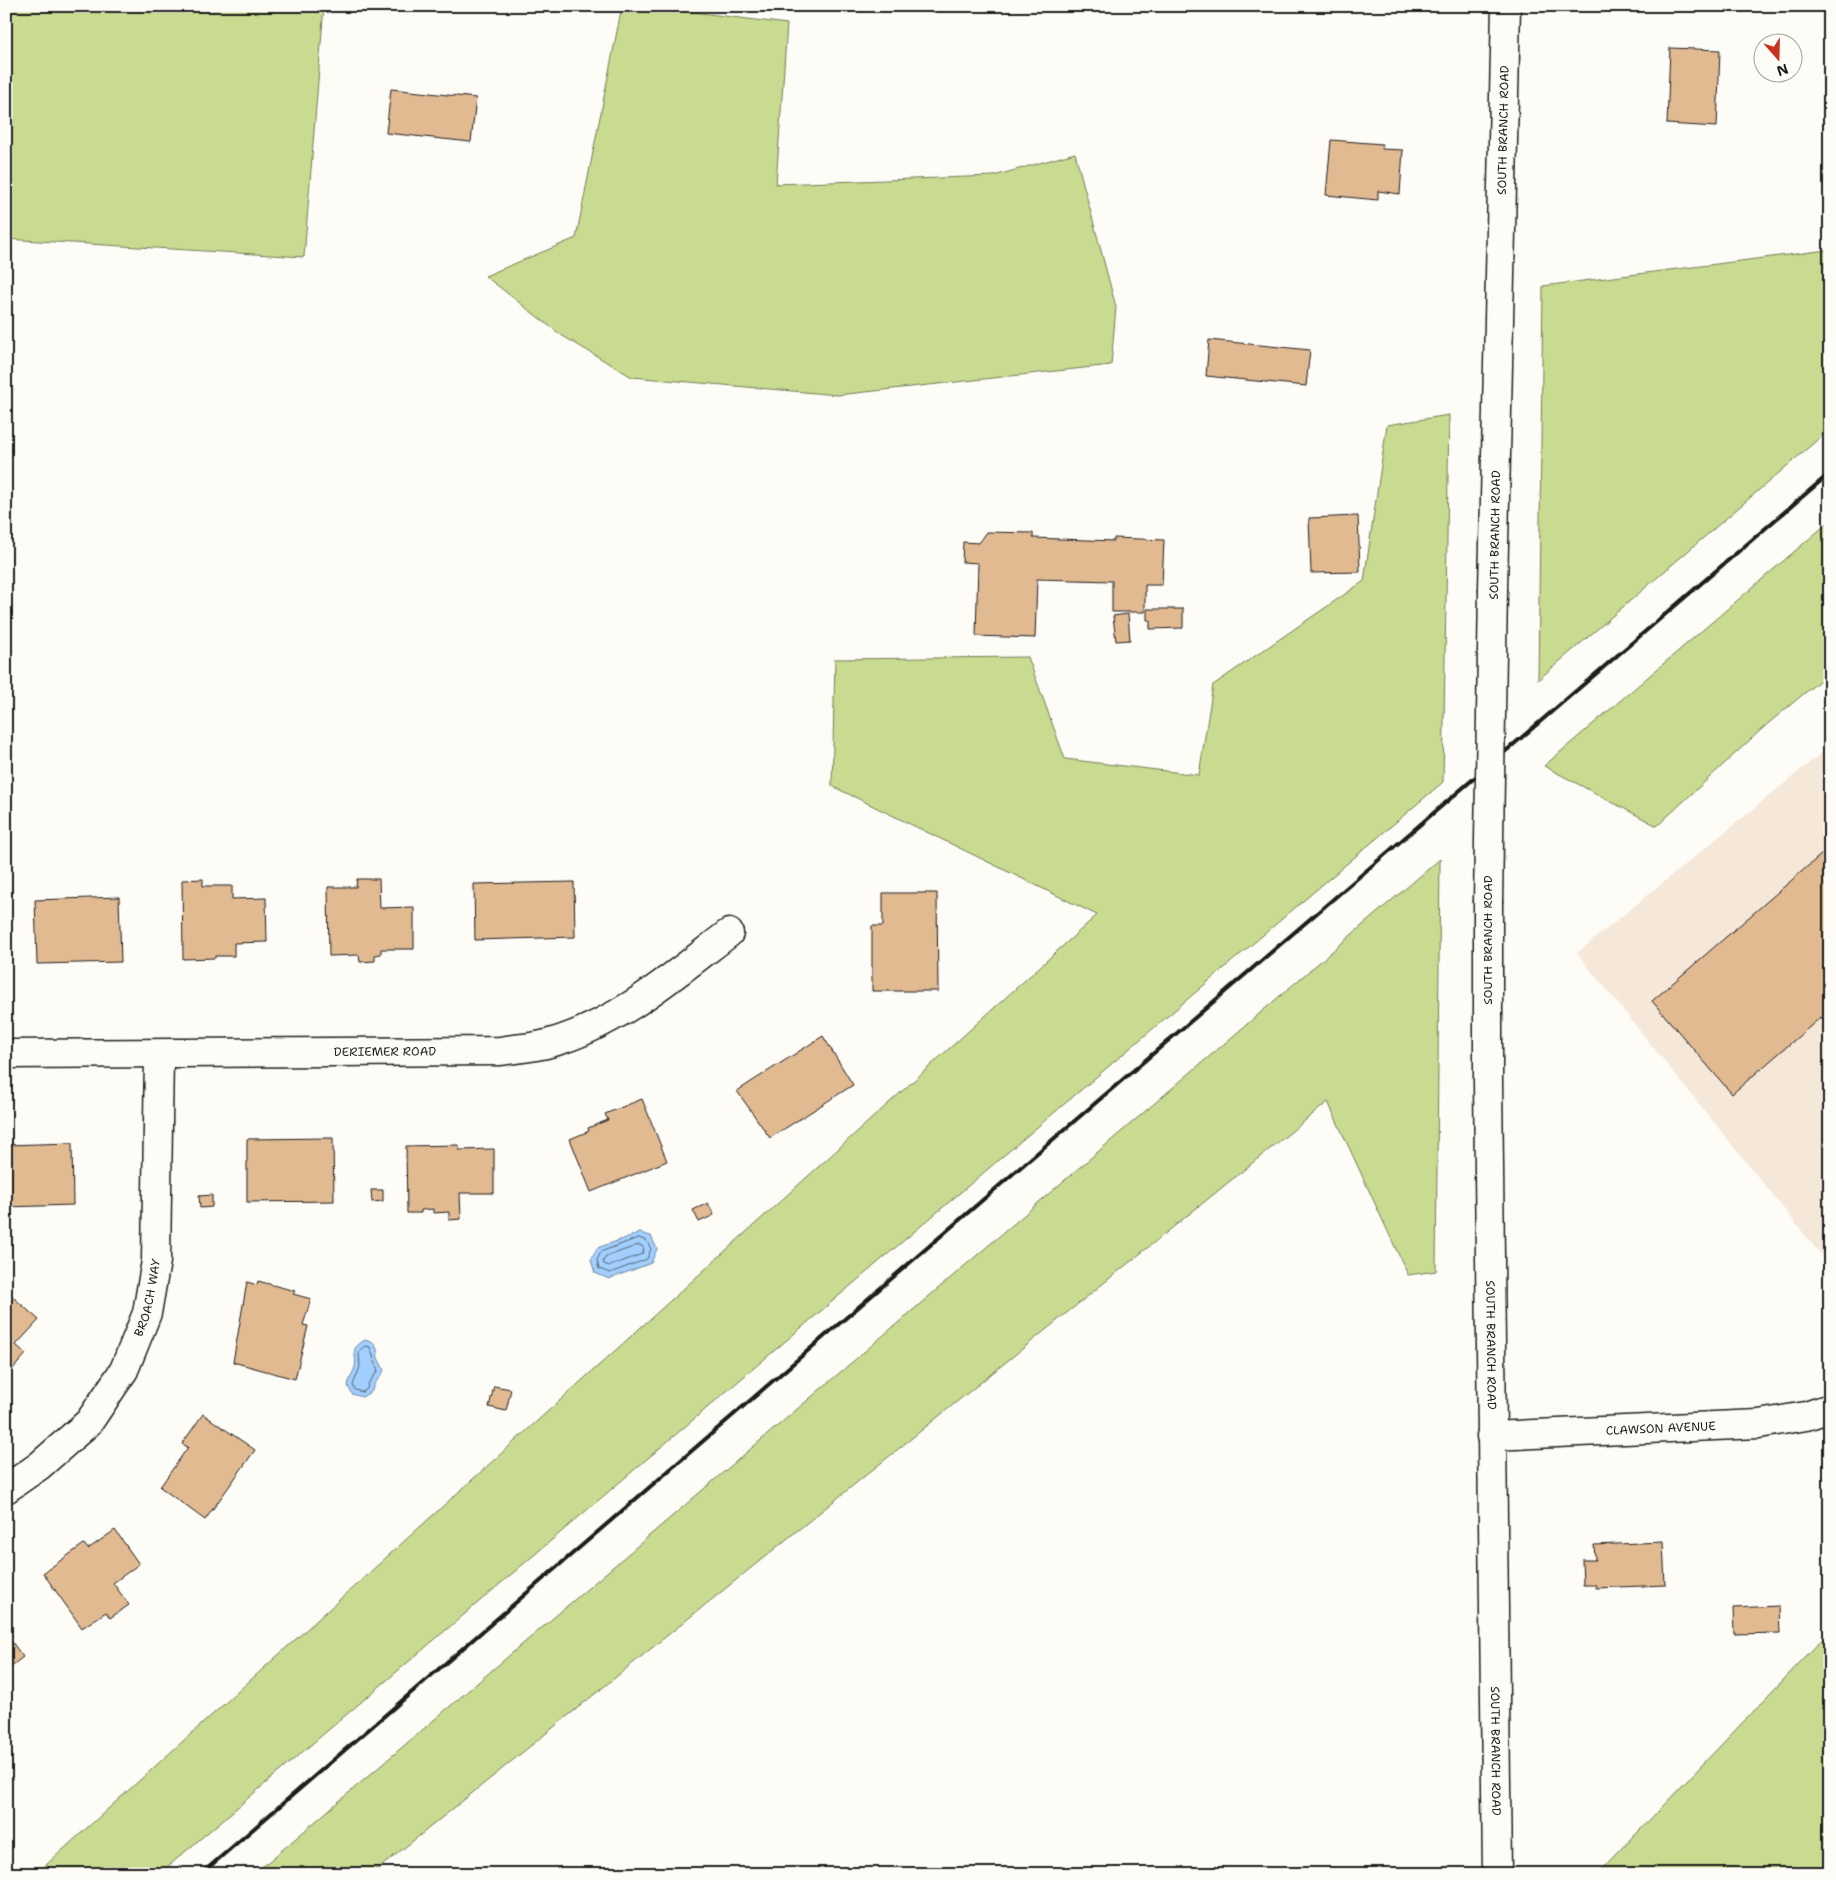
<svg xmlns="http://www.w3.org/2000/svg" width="1836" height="1880" viewBox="0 0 1836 1880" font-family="'Shantell Sans',sans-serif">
<rect width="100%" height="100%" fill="#fdfcf7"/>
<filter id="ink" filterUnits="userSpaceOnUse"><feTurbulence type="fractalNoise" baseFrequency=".02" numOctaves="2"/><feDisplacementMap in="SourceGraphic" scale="10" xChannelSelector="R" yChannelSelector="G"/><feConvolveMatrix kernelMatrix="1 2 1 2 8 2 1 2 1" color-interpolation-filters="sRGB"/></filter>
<g filter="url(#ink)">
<polygon fill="#f5e8d9" points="1830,746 1830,1266 1577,953"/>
<g fill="#c9db90" stroke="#727c56">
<polygon points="6,6 324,6 304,257 6,239"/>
<polygon points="622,6 646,6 787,24 776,184 994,176 1075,153 1116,307 1111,365 838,395 632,377 561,335 485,276 576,238"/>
<polygon points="1830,247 1830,429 1538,680 1543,286 1827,250"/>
<polygon points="1449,415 1443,782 159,1874 36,1874 1097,915 832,786 835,659 1028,657 1065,759 1199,775 1213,685 1364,581 1387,425"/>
<polygon points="1830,521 1830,672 1764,727 1657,826 1544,766"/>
<polygon points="1440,859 1436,1271 1408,1275 1328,1102 372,1874 254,1874"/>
<polygon points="1830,1631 1830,1874 1598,1874"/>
</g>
<g fill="#a2cffd" stroke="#6c87a3">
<polygon points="640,1233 651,1236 657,1249 651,1263 609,1279 595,1273 591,1260 597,1248"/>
<path d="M 365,1340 L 374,1343 L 377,1349 L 378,1358 L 384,1370 C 381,1379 373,1382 372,1391 L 362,1397 L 352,1394 L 348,1386 C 349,1379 353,1373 355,1367 C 358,1352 347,1351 365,1340 Z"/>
</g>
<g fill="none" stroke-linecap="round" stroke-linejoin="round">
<g stroke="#526476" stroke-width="1">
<polygon points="639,1238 647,1241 651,1249 647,1259 610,1273 599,1269 597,1260 601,1252"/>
<polygon points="639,1245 642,1246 644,1249 642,1254 610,1266 604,1264 603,1261 606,1257"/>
<polygon points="365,1346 370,1347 378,1371 368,1384 367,1389 362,1392 355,1390 353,1385 360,1367 359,1352"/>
</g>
</g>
<g fill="#e2ba92" stroke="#1c1c1c">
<polygon points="1670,48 1720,50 1717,127 1667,124"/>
<polygon points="391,89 476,98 471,142 386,133"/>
<polygon points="1331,140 1382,144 1382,149 1403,150 1400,194 1378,191 1378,200 1326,195"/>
<polygon points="1209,340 1310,350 1306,386 1206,376"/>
<polygon points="1358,516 1360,572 1311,573 1309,518"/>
<polygon points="987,532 1033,533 1033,538 1114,541 1114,538 1164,540 1162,585 1145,585 1145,612 1112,612 1112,581 1037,579 1035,638 976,636 978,563 962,562 963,542 979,543"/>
<polygon points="1147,609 1183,609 1183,628 1150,629 1150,620 1147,620"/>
<polygon points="1128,614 1130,640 1116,641 1113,616"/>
<polygon points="1830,847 1830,1026 1821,1017 1732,1094 1652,1001"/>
<polygon points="203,879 203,886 232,886 232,899 266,898 267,942 234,943 234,956 215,956 215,958 183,959 182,880"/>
<polygon points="357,879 379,879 380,908 414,907 414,949 381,949 381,954 375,955 375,961 360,962 359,955 329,956 328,887 356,887"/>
<polygon points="574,882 575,937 475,940 474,884"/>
<polygon points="883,893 937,893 938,991 872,991 872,926 883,926"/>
<polygon points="119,897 121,962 37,964 35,900"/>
<polygon points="823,1036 853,1085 770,1138 737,1091"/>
<polygon points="642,1099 667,1161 591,1192 570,1139 589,1131 588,1128 608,1120 605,1114"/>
<polygon points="333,1138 334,1201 247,1202 247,1139"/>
<polygon points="72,1143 73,1205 6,1207 6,1145"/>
<polygon points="459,1145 459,1150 494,1149 494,1193 460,1193 461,1219 449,1220 449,1212 433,1213 433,1209 421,1210 421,1213 407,1213 406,1146"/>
<polygon points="371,1190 383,1190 383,1201 372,1202"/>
<polygon points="212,1195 212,1207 200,1208 199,1196"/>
<polygon points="708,1203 714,1215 699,1222 693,1210"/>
<polygon points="258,1281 295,1291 293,1294 311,1299 303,1325 308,1326 295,1379 233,1362 247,1282 257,1285"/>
<polygon points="6,1291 39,1320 16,1345 26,1354 11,1371 6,1367"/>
<polygon points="494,1386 511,1389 506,1411 489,1407"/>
<polygon points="203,1414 255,1450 205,1520 160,1487 188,1447 182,1444"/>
<polygon points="115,1530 139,1564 113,1583 129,1605 110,1618 106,1612 82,1628 43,1573 84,1544 88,1549"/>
<polygon points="1663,1542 1665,1585 1596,1588 1596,1585 1583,1585 1582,1560 1595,1560 1594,1545"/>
<polygon points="1779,1606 1780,1633 1734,1634 1733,1608"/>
<polygon points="6,1634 23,1657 6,1670"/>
</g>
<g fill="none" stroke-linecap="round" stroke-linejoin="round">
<g stroke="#1c1c1c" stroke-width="31">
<g id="minor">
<path id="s1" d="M 1493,589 L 1506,6"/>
<path id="s2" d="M 1488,903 L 1488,1082 L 1497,1874"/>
<path id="s3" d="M 6,1054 L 500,1051 C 517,1048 534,1048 550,1043 C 618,1024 674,975 729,933"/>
<path id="s4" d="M 1491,1436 L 1759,1424 L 1806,1416 L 1830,1408"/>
<path id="s5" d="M 6,1489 L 39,1466 L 89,1422 L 124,1370 L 147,1313 L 156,1261 L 159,1054"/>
</g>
</g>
<use href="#minor" stroke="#fdfcf7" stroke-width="28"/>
<polyline stroke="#1c1c1c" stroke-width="4" points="201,1874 1022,1166 1830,473"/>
<g stroke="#1c1c1c" stroke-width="31" stroke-linecap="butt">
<polyline id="minor-bridge" points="1488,903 1493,589"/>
</g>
<use href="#minor-bridge" stroke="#fdfcf7" stroke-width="28"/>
</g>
</g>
<g text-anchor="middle" stroke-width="4" stroke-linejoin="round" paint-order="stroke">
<g font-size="12" fill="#1c1c1c" stroke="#fdfcf7">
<text dy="4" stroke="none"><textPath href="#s1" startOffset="459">SOUTH BRANCH ROAD</textPath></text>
<text transform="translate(1495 535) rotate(-89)" y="4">SOUTH BRANCH ROAD</text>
<text transform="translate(1488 940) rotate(-90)" y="4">SOUTH BRANCH ROAD</text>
<text dy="4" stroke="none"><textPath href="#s3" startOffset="379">DERIEMER ROAD</textPath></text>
<text dy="4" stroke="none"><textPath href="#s5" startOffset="246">BROACH WAY</textPath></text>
<text dy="4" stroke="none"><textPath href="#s2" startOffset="442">SOUTH BRANCH ROAD</textPath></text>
<text dy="4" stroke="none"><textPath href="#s4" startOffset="170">CLAWSON AVENUE</textPath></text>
<text dy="4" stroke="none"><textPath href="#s2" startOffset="848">SOUTH BRANCH ROAD</textPath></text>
</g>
</g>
<rect width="1836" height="1880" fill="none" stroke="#fdfcf7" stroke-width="25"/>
<rect x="12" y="12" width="1811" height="1855" fill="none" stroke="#1c1c1c" stroke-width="2" filter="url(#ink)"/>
<g transform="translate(1778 58) rotate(160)"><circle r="24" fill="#fdfcf7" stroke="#a3a29f"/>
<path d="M0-4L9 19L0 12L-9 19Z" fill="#c8321e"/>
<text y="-8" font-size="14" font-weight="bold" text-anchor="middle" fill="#1c1c1c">N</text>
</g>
</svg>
